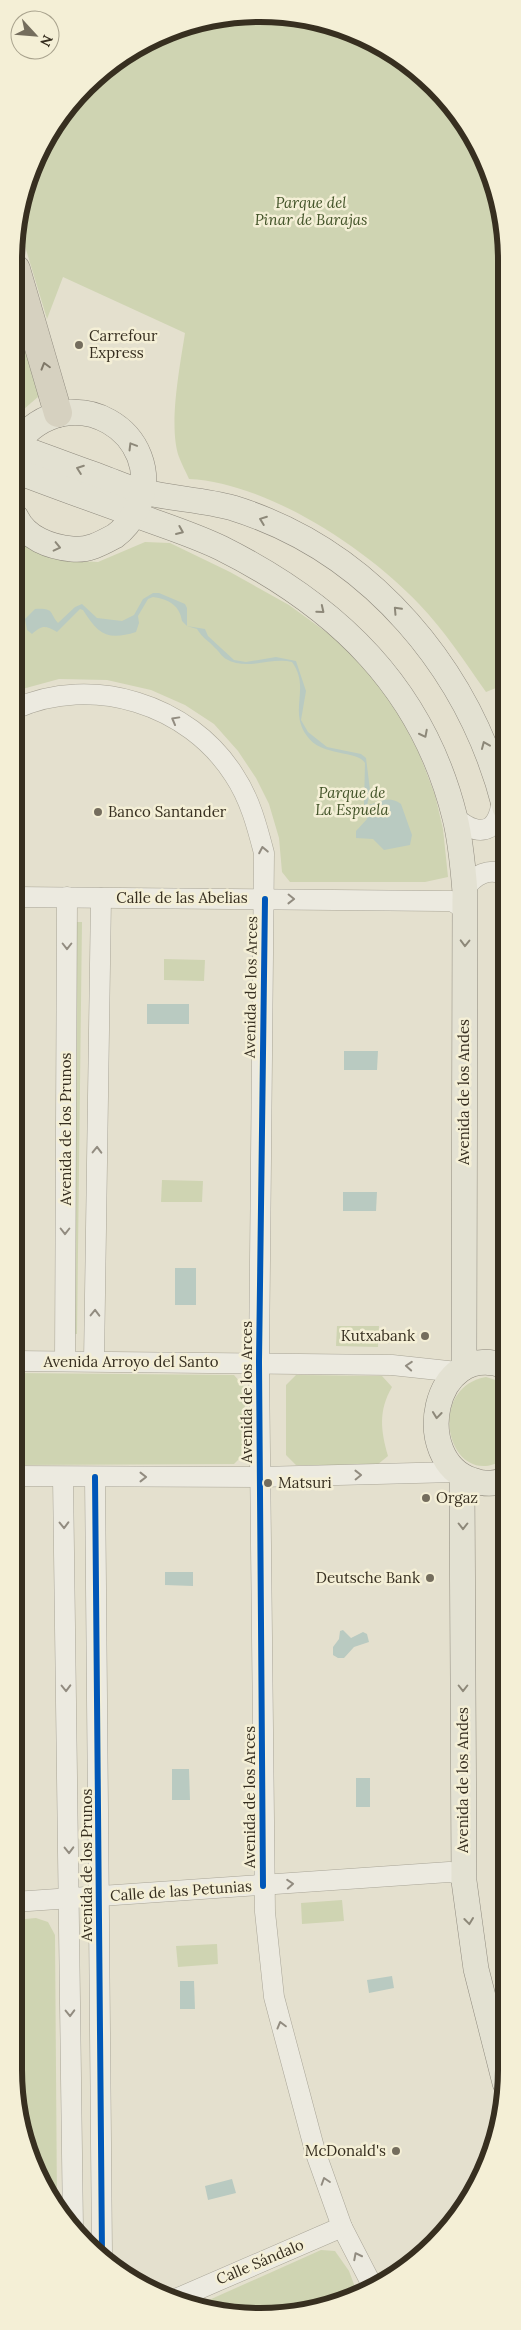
<svg xmlns="http://www.w3.org/2000/svg" width="521" height="2330" viewBox="0 0 521 2330" font-family="Lora,serif">
<rect width="100%" height="100%" fill="#e4e0ce"/>
<g fill="#cfd4b2">
<path d="M 293,16 L 370,39 L 435,86 L 482,152 L 505,229 L 505,633 L 496,688 L 486,692 C 465,662 444,630 419,604 C 366,548 268,483 189,479 C 186,472 182,465 179,457 C 168,426 180,366 185,333 L 63,277 L 47,319 L 18,223 L 47,137 L 111,65 L 197,22 Z"/>
<polygon points="16,306 39,396 16,416"/>
<polygon points="16,535 81,561 98,562 145,542 170,543 230,572 289,605 333,637 367,670 394,705 419,753 435,795 443,829 448,877 425,882 290,882 282,872 279,838 269,804 256,778 238,751 214,724 185,705 151,690 107,680 59,679 15,691"/>
<polygon points="74,922 82,922 77,1334 72,1334"/>
<polygon points="164,959 205,960 204,981 164,980"/>
<polygon points="162,1180 203,1181 202,1202 161,1202"/>
<polygon points="337,1326 379,1326 378,1347 336,1346"/>
<polygon points="15,1373 234,1375 245,1388 245,1453 234,1464 14,1465"/>
<path d="M 296,1375 L 382,1376 L 392,1387 C 378,1411 381,1431 388,1456 L 377,1465 L 296,1465 L 286,1455 L 286,1385 Z"/>
<path d="M 486,1377 L 505,1383 L 505,1459 C 449,1494 423,1388 486,1377 Z"/>
<polygon points="342,1900 344,1921 302,1924 301,1903"/>
<polygon points="36,1918 48,1922 55,1935 57,2203 32,2164 14,2070 14,1920"/>
<polygon points="217,1944 218,1964 178,1967 176,1946"/>
<polygon points="321,2250 335,2251 349,2271 355,2287 352,2294 324,2308 244,2316 200,2304"/>
</g>
<g fill="#b9cac1">
<path d="M 153,593 L 159,593 L 185,604 L 187,608 L 187,626 L 205,629 L 208,636 L 234,660 L 246,662 L 276,657 L 296,661 L 306,691 L 301,720 L 308,732 L 327,747 L 361,754 L 366,758 L 370,790 L 367,806 C 379,802 388,795 401,804 L 412,835 L 410,845 L 384,850 L 373,839 L 356,838 L 356,831 L 367,819 L 364,804 L 365,763 C 358,750 321,757 307,736 C 288,710 311,688 292,662 C 271,657 247,671 226,659 C 222,657 219,651 215,648 C 208,640 203,639 197,629 L 187,626 L 182,621 C 180,606 169,599 153,597 L 148,599 L 138,616 L 139,623 L 136,632 C 107,641 98,634 83,610 L 80,609 L 57,632 C 45,625 42,625 32,634 L 27,630 L 25,619 L 35,609 C 55,608 49,613 58,623 L 75,607 L 82,604 L 97,618 L 122,621 L 134,615 L 143,599 Z"/>
<rect x="147" y="1004" width="42" height="20"/>
<polygon points="344,1051 378,1051 377,1070 344,1070"/>
<polygon points="343,1192 377,1192 376,1211 343,1211"/>
<rect x="175" y="1268" width="21" height="37"/>
<polygon points="165,1572 193,1572 193,1586 165,1585"/>
<polygon points="343,1630 351,1638 363,1632 367,1634 369,1642 354,1647 344,1658 338,1658 333,1655 333,1647 339,1639 340,1631"/>
<polygon points="172,1769 189,1769 190,1800 172,1800"/>
<rect x="356" y="1778" width="14" height="29"/>
<polygon points="392,1976 394,1988 369,1993 367,1980"/>
<polygon points="180,1981 194,1981 195,2009 180,2009"/>
<polygon points="232,2179 236,2193 208,2200 205,2186"/>
</g>
<g fill="none" stroke-linecap="round" stroke-linejoin="round">
<g stroke="#a9a597" stroke-width="21">
<g id="minor">
<path d="M 15,709 C 92,674 189,704 234,775 C 250,799 257,826 264,853 L 259,1362 L 265,1912 L 274,1997 L 315,2151 L 342,2227 L 372,2285"/>
<path d="M 456,818 C 483,841 501,829 502,795"/>
<path d="M 465,889 C 474,875 489,867 505,875"/>
<polyline points="15,897 442,901 452,901 466,910"/>
<polyline points="15,1361 392,1365 457,1372"/>
<polyline points="65,1361 67,897"/>
<polyline points="94,1361 101,898"/>
<polyline points="14,1476 260,1477 455,1472"/>
<polyline points="63,1477 73,2228"/>
<polyline points="95,1477 102,2253"/>
<polyline points="14,1902 449,1872 456,1873 464,1881"/>
<polyline points="178,2298 342,2227"/>
</g>
</g>
<g stroke="#8f8a7e" stroke-width="26">
<g id="major">
<path d="M 16,446 C 44,456 72,467 101,477 C 115,482 129,489 144,492 C 173,499 204,500 233,508 C 371,551 470,670 505,808"/>
<path d="M 16,471 C 55,486 94,500 133,514 C 162,525 192,534 221,548 C 337,606 423,688 455,818 C 461,842 463,868 465,892 L 464,1367"/>
<path d="M 16,517 C 26,538 50,547 72,549 C 88,551 102,543 115,536 C 125,529 133,517 138,507 C 168,434 71,373 16,444"/>
<polyline points="462,1477 464,1881 476,1969 505,2083"/>
<path d="M 505,1479 C 495,1485 483,1484 472,1480 C 411,1460 432,1340 505,1366"/>
</g>
</g>
<g stroke="#8f8a7e" stroke-width="29">
<polyline id="highway" points="16,269 58,413"/>
</g>
<use href="#minor" stroke="#eceae0" stroke-width="20"/>
<use href="#major" stroke="#e3e1d2" stroke-width="25"/>
<use href="#highway" stroke="#d6d1c0" stroke-width="28"/>
<g stroke="#f4efd6" stroke-width="9">
<g id="cycleway">
<polyline points="95,1477 102,2253"/>
<polyline points="263,1886 259,1362 265,899"/>
</g>
</g>
<use href="#cycleway" stroke="#0057b8" stroke-width="6"/>
</g>
<defs><path id="oneway-chevron" d="M-2-3.5L2.5 0L-2 3.5" fill="none" stroke-width="1.6" stroke-linecap="round" stroke-linejoin="round" transform="scale(1.25)"/></defs>
<use stroke="#7f7868" href="#oneway-chevron" transform="translate(45 366) rotate(-106)"/>
<g stroke="#8d8879">
<use href="#oneway-chevron" transform="translate(132 446) rotate(-121)"/>
<use href="#oneway-chevron" transform="translate(80 469) rotate(-160)"/>
<use href="#oneway-chevron" transform="translate(263 520) rotate(-159)"/>
<use href="#oneway-chevron" transform="translate(180 531) rotate(23)"/>
<use href="#oneway-chevron" transform="translate(57 547) rotate(13)"/>
<use href="#oneway-chevron" transform="translate(321 610) rotate(39)"/>
<use href="#oneway-chevron" transform="translate(397 610) rotate(-133)"/>
<use href="#oneway-chevron" transform="translate(424 734) rotate(63)"/>
<use href="#oneway-chevron" transform="translate(485 745) rotate(-113)"/>
<use href="#oneway-chevron" transform="translate(465 943) rotate(91)"/>
<use href="#oneway-chevron" transform="translate(437 1415) rotate(96)"/>
<use href="#oneway-chevron" transform="translate(463 1526) rotate(90)"/>
<use href="#oneway-chevron" transform="translate(463 1688) rotate(90)"/>
<use href="#oneway-chevron" transform="translate(469 1921) rotate(83)"/>
</g>
<g stroke="#928c80">
<use href="#oneway-chevron" transform="translate(175 720) rotate(-151)"/>
<use href="#oneway-chevron" transform="translate(263 850) rotate(-101)"/>
<use href="#oneway-chevron" transform="translate(291 899) rotate(1)"/>
<use href="#oneway-chevron" transform="translate(67 946) rotate(90)"/>
<use href="#oneway-chevron" transform="translate(97 1150) rotate(-89)"/>
<use href="#oneway-chevron" transform="translate(65 1231) rotate(90)"/>
<use href="#oneway-chevron" transform="translate(95 1313) rotate(-89)"/>
<use href="#oneway-chevron" transform="translate(409 1366) rotate(-176)"/>
<use href="#oneway-chevron" transform="translate(358 1475) rotate(-1)"/>
<use href="#oneway-chevron" transform="translate(143 1477)"/>
<use href="#oneway-chevron" transform="translate(64 1525) rotate(89)"/>
<use href="#oneway-chevron" transform="translate(66 1688) rotate(89)"/>
<use href="#oneway-chevron" transform="translate(69 1850) rotate(89)"/>
<use href="#oneway-chevron" transform="translate(290 1884) rotate(-4)"/>
<use href="#oneway-chevron" transform="translate(70 2013) rotate(89)"/>
<use href="#oneway-chevron" transform="translate(281 2025) rotate(-105)"/>
<use href="#oneway-chevron" transform="translate(325 2181) rotate(-108)"/>
<use href="#oneway-chevron" transform="translate(357 2256) rotate(-117)"/>
</g>
<g fill="#746d5d" stroke="#f4efd6" stroke-width="2">
<circle cx="79" cy="345" r="5"/>
<circle cx="98" cy="812" r="5"/>
<circle cx="425" cy="1336" r="5"/>
<circle cx="268" cy="1483" r="5"/>
<circle cx="426" cy="1498" r="5"/>
<circle cx="430" cy="1578" r="5"/>
<circle cx="396" cy="2151" r="5"/>
</g>
<g text-anchor="middle" stroke-width="5" stroke-linejoin="round" paint-order="stroke">
<g font-size="15" font-style="italic" fill="#425328" stroke="#f4efd6">
<text x="311" y="208">Parque del<tspan x="311" dy="17">Pinar de Barajas</tspan></text>
<text x="352" y="798">Parque de<tspan x="352" dy="17">La Espuela</tspan></text>
</g>
<g font-size="15" fill="#372f20" stroke="#f4efd6" text-anchor="start">
<text x="89" y="341">Carrefour<tspan x="89" dy="17">Express</tspan></text>
<text x="108" y="817">Banco Santander</text>
<text x="415" y="1341" text-anchor="end">Kutxabank</text>
<text x="278" y="1488">Matsuri</text>
<text x="436" y="1503">Orgaz</text>
<text x="420" y="1583" text-anchor="end">Deutsche Bank</text>
<text x="386" y="2156" text-anchor="end">McDonald's</text>
</g>
<g font-size="15" fill="#372f20" stroke="#f4efd6">
<text x="182" y="903">Calle de las Abelias</text>
<text transform="translate(251 987) rotate(-89)" y="5">Avenida de los Arces</text>
<text transform="translate(464 1092) rotate(-90)" y="5">Avenida de los Andes</text>
<text transform="translate(66 1129) rotate(-90)" y="5">Avenida de los Prunos</text>
<text x="131" y="1367">Avenida Arroyo del Santo</text>
<text transform="translate(247 1392) rotate(-90)" y="5">Avenida de los Arces</text>
<text transform="translate(463 1780) rotate(-90)" y="5">Avenida de los Andes</text>
<text transform="translate(250 1797) rotate(-90)" y="5">Avenida de los Arces</text>
<text transform="translate(87 1865) rotate(-90)" y="5">Avenida de los Prunos</text>
<text transform="translate(181 1891) rotate(-4)" y="5">Calle de las Petunias</text>
<text transform="translate(260 2262) rotate(-23)" y="5">Calle Sándalo</text>
</g>
</g>
<path d="M0 0H521V2330H0ZM260 22H260A238 238 0 0 1 498 260V2070A238 238 0 0 1 260 2308H260A238 238 0 0 1 22 2070V260A238 238 0 0 1 260 22Z" fill="#f4efd6" fill-rule="evenodd"/>
<path fill="none" stroke="#372f20" stroke-width="6" d="M260 22H260A238 238 0 0 1 498 260V2070A238 238 0 0 1 260 2308H260A238 238 0 0 1 22 2070V260A238 238 0 0 1 260 22Z"/>
<g transform="translate(35 35) rotate(116)"><circle r="24" fill="#f4efd6" stroke="#a8a28d"/>
<path d="M0-4L9 19L0 12L-9 19Z" fill="#746d5d"/>
<text y="-8" font-size="14" font-weight="bold" text-anchor="middle" fill="#372f20">N</text>
</g>
</svg>
